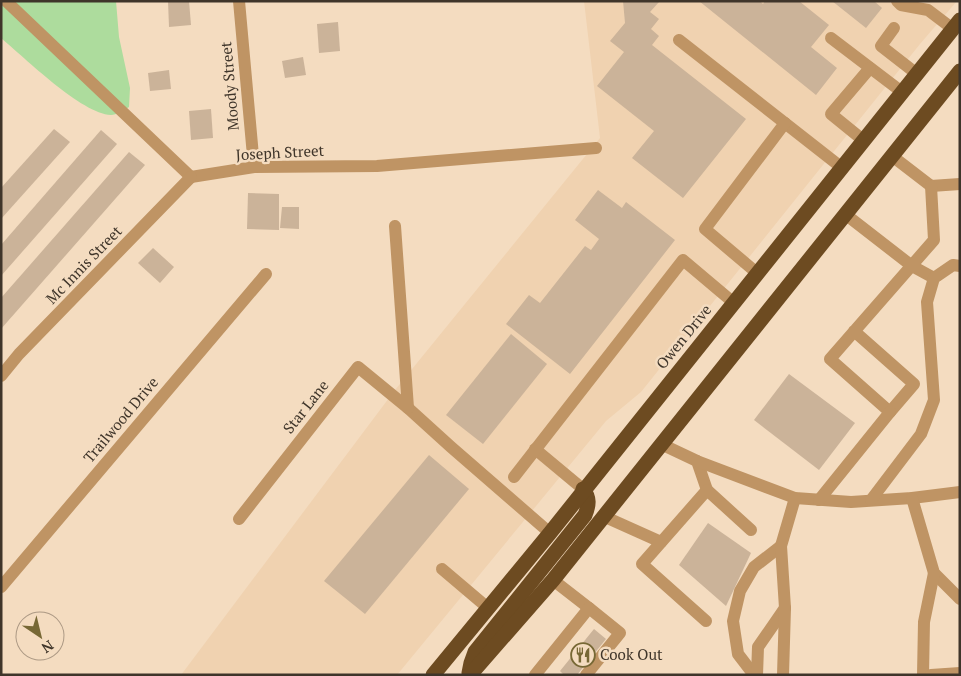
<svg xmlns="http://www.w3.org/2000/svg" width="961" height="676" viewBox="0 0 961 676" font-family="'PT Serif',serif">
<rect width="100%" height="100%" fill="#f4dcc0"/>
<polygon fill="#f0d2b0" points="584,1 957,1 920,44 641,392 606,421 397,675 181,675 395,390 600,138"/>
<path fill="#addc9d" d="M 1,1 L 116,1 L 119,37 L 130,88 L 129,107 C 124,110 116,115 111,115 C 82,114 25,58 1,38 Z"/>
<g fill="#cbb399">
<polygon points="168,1 189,1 191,25 169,27"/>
<polygon points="623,1 659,2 650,12 659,19 651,29 659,36 652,45 746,119 683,198 632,158 654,131 597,86 624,52 610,41 625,23"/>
<polygon points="699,1 760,1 763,4 765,1 799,1 829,25 811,47 837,68 816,95"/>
<polygon points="832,1 874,1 882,8 866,28"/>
<polygon points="338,22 340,51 319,53 317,24"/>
<polygon points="303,57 306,75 285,78 282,61"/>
<polygon points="169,70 171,89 150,91 148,73"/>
<polygon points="211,109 213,138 191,140 189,111"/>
<polygon points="54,129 70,142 1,219 1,188"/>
<polygon points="101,130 117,144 1,276 1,245"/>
<polygon points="129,152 145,165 1,329 1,298"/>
<polygon points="598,190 622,208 626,202 675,240 570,374 506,324 529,295 540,303 585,246 591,250 599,239 575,220"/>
<polygon points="248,193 279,194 279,230 247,229"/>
<polygon points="282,207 299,207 299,229 280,228"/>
<polygon points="153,248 174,267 160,283 138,263"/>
<polygon points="511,334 547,364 483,444 446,415"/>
<polygon points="789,374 855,423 819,470 754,420"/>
<polygon points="429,455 469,489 365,614 324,581"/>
<polygon points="708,523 751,553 726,606 679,565"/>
<polygon points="594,629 606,639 577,675 564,675 560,671"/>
</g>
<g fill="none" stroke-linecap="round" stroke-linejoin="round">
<g stroke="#bf9464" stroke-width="12">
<polyline points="6,1 191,177"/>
<polyline points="239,1 254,167"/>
<polyline points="897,1 901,5 928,10 953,29"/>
<polyline points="894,28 881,46 917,74"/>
<polyline points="831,38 902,92"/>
<polyline points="679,40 841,167"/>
<polyline points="863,140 831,114 870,68"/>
<polyline points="892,156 931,186 960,184"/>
<polyline points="191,177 254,167 377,166 596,148"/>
<polyline points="845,214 912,266 934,278"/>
<polyline points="757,273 705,229 785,123"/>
<polyline points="854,331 914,384 890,412 830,359 934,240 931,186"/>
<polyline points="1,376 19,354 191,177"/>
<polyline points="408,408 451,447 550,533"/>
<polyline points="661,444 697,461 707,490"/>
<polyline points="535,449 583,489"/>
<polyline points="697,461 795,498 851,502 912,498 960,492"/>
<polyline points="514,477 683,260 734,303"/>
<polyline points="912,498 934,573 960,599"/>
<polyline points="819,500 890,412"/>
<polyline points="871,500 921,434 934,400 927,302 934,278 953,265 960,266"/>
<polyline points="603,516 661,542"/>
<polyline points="239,519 358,367 408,408 395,226"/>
<polyline points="442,569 488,608"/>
<polyline points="553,580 589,608"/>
<polyline points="1,587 266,274"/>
<polyline points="706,621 642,564 707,490 751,530"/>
<polyline points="535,675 589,608 620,633 586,675"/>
<polyline points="754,675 738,654 733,621 740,591 754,567 781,546"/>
<polyline points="757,675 758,647 785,608"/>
<polyline points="783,675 785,608 781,546 795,498"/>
<polyline points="923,675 924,622 934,573"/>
<polyline points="931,675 960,673"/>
</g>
<g stroke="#6d4b21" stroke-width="15">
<path d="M 469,673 L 471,663 L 475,652 L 585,515 C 589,505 590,498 583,489"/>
<polyline points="433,675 550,533 960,20"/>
<polyline points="470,675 553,580 960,71"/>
</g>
</g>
<defs>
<g id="restaurant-ring" transform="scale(1.25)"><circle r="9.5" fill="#f4dcc0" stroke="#776835" stroke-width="1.5"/><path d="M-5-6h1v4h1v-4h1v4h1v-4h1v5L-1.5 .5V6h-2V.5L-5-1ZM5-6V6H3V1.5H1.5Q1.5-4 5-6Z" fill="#776835"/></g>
</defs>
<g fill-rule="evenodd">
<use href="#restaurant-ring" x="583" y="655"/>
</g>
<g text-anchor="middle" stroke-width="5" stroke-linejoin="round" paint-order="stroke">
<g font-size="15" fill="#3f352a" stroke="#f4dcc0">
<text transform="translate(230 86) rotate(-95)" y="5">Moody Street</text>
<text transform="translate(280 153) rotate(-3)" y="5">Joseph Street</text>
<text transform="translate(84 265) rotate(-46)" y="5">Mc Innis Street</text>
<text transform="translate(684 337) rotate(-51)" y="5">Owen Drive</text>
<text transform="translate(306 407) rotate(-52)" y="5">Star Lane</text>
<text transform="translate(121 420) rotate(-50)" y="5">Trailwood Drive</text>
</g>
<g font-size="15" fill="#3f352a" stroke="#f4dcc0" text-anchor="start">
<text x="600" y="660">Cook Out</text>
</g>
</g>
<rect width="961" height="676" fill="none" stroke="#3f352a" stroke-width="5"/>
<g transform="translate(40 636) rotate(145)"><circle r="24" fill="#f4dcc0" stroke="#ac9984"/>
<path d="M0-4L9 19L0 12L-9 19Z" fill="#776835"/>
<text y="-8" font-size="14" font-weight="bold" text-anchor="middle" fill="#3f352a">N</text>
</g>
</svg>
